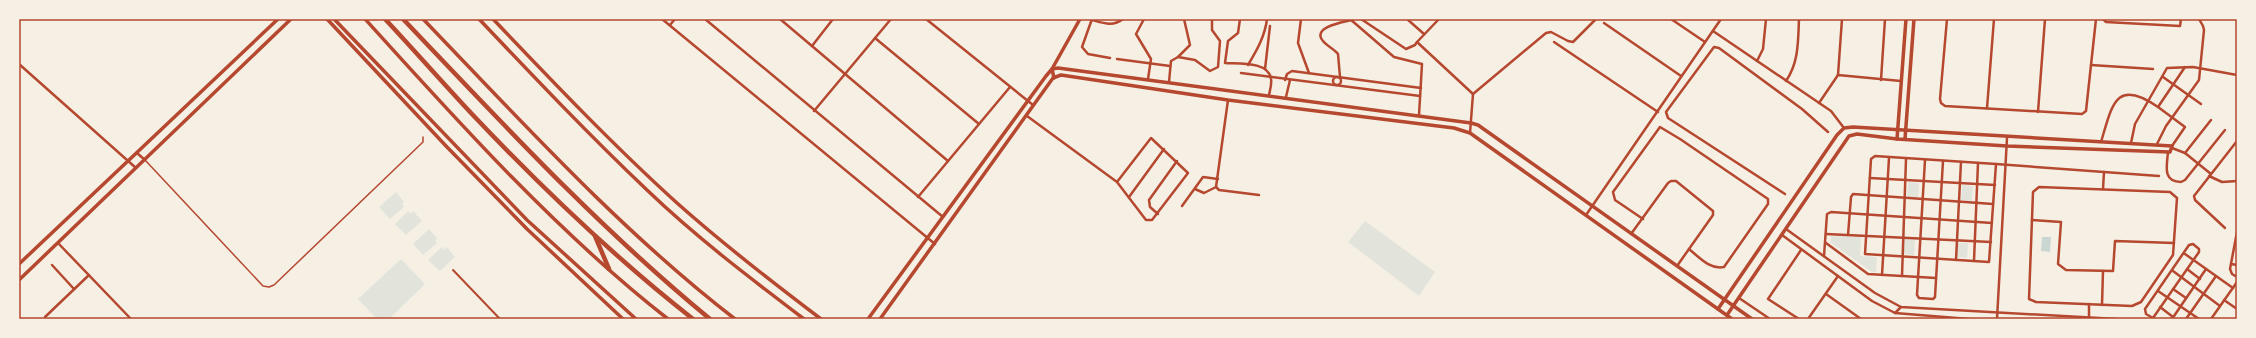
<svg xmlns="http://www.w3.org/2000/svg" width="2256" height="338" viewBox="0 0 2256 338" font-family="Rubik,sans-serif">
<rect width="100%" height="100%" fill="#f6efe4"/>
<g fill="#e2e4dc">
<polygon points="1908,182 1919,183 1918,198 1907,197"/>
<polygon points="1962,185 1973,186 1972,201 1961,200"/>
<polygon points="396,192 404,202 402,204 404,207 390,219 379,207"/>
<polygon points="408,211 411,214 413,211 422,221 406,235 395,224"/>
<polygon points="1365,221 1435,272 1419,296 1348,242"/>
<polygon points="429,229 437,238 435,241 437,243 423,255 413,244"/>
<polygon points="1831,236 1861,237 1860,256 1877,257 1876,272 1872,272 1831,243"/>
<polygon points="1904,239 1915,240 1914,255 1903,254"/>
<polygon points="1957,243 1968,243 1967,258 1956,257"/>
<polygon points="442,247 444,250 447,247 455,257 440,271 428,260"/>
<polygon points="401,259 425,284 389,319 377,319 358,299"/>
</g>
<polygon fill="#c9d6d2" points="2042,237 2051,237 2050,252 2041,251"/>
<g fill="none" stroke-linecap="round" stroke-linejoin="round">
<polyline stroke="#b5482f" stroke-width="1.5" points="145,160 263,286 269,287 274,285 423,142 423,137"/>
<polyline stroke="#b5482f" stroke-width="2" points="453,270 500,319"/>
<g stroke="#b5482f" stroke-width="2.5">
<polyline points="662,19 935,244"/>
<polyline points="705,19 943,217"/>
<polyline points="780,19 948,161"/>
<polyline points="926,19 1033,105"/>
<polyline points="1092,19 1082,47 1088,54 1110,58"/>
<polyline points="1144,19 1136,34 1151,59 1148,79"/>
<path d="M 1240,19 L 1238,33 L 1228,41 L 1225,63 C 1238,64 1269,61 1271,79 C 1272,84 1270,90 1269,95"/>
<polyline points="1301,19 1298,43 1309,73"/>
<polyline points="1350,19 1394,57 1422,64 1419,115"/>
<polyline points="1361,19 1406,49 1415,45 1417,42"/>
<polyline points="1407,19 1424,34"/>
<polyline points="1439,19 1417,42 1473,94 1470,133"/>
<polyline points="1671,19 1705,42"/>
<polyline points="1947,19 1940,99 1941,103 1945,106 2082,114 2086,111 2096,19"/>
<polyline points="2103,19 2106,22 2180,26 2181,19"/>
<path d="M 1092,20 C 1103,23 1113,27 1123,19"/>
<polyline points="1604,23 1681,76"/>
<polyline points="670,25 675,19"/>
<polyline points="1713,31 1831,111 1844,128"/>
<polyline points="875,38 979,124"/>
<polyline points="1554,42 1658,112"/>
<polyline points="812,46 833,19"/>
<polyline points="1178,57 1195,60 1210,71 1218,67 1220,41 1212,30 1212,19"/>
<polyline points="1117,59 1170,66"/>
<polyline points="1757,61 1763,49 1766,19"/>
<polyline points="19,64 136,168"/>
<path d="M 1248,65 C 1257,50 1265,36 1267,19"/>
<polyline points="2091,65 2153,69"/>
<polyline points="1265,69 1270,26"/>
<polyline points="1241,73 1420,96"/>
<polyline points="1838,75 1842,19"/>
<circle cx="1337" cy="81" r="4"/>
<path d="M 1340,77 L 1338,54 C 1334,49 1327,46 1323,41 C 1311,27 1344,22 1352,20"/>
<polyline points="2163,77 2201,104"/>
<polyline points="1285,80 1287,74 1292,71 1421,88"/>
<polyline points="1881,80 1885,19"/>
<path d="M 1786,81 C 1799,62 1798,41 1799,19"/>
<polyline points="1169,82 1171,61 1178,57 1190,45 1184,19"/>
<polyline points="1473,94 1546,33 1551,32 1568,41 1573,42 1596,19"/>
<polyline points="1286,97 1290,80"/>
<polyline points="1228,100 1216,187 1219,190 1259,195"/>
<polyline points="1819,103 1838,75 1901,81"/>
<polyline points="1987,108 1994,19"/>
<polyline points="814,111 891,19"/>
<polyline points="2038,112 2045,19"/>
<polyline points="1027,116 1117,182 1146,220 1152,220 1188,173 1151,138 1117,182"/>
<path d="M 2101,142 C 2112,106 2115,77 2158,107"/>
<polyline points="2131,143 2135,124 2167,68 2193,67 2237,75"/>
<polyline points="2157,144 2166,126 2199,80 2204,30 2203,26 2199,19"/>
<polyline points="2172,146 2185,127 2158,107 2185,67"/>
<polyline points="2172,148 2185,153 2211,174"/>
<path d="M 2168,152 C 2167,165 2162,182 2181,182 L 2185,180 L 2225,130"/>
<polyline points="137,153 145,160"/>
<polyline points="2185,153 2211,120"/>
<polygon points="1875,156 1996,164 1989,262 1865,254 1871,159"/>
<polyline points="1925,160 1917,295 1919,298 1933,299 1935,297 1943,161"/>
<polyline points="1996,164 2159,176"/>
<polyline points="2209,176 2222,182 2237,181"/>
<polyline points="1870,178 1995,185"/>
<polygon points="2039,187 2170,192 2177,198 2173,255 2141,302 2132,306 2036,302 2029,299 2033,192"/>
<polyline points="1195,189 1204,193 1216,187"/>
<polyline points="2103,189 2104,172"/>
<polyline points="1785,194 1668,118 1666,112 1714,47 1719,48 1802,109 1828,132"/>
<polyline points="918,197 1010,87"/>
<polyline points="1129,197 1164,149"/>
<polyline points="1182,206 1203,177 1218,179"/>
<polyline points="1158,214 1150,207 1149,200 1177,161"/>
<polyline points="1586,215 1721,19"/>
<path d="M 1643,219 L 1615,200 L 1613,192 L 1660,127 L 1680,139 L 1768,199 L 1768,204 L 1724,267 C 1710,270 1699,257 1689,249"/>
<polyline points="2032,220 2061,222 2058,264 2066,270 2113,271 2115,241 2174,243"/>
<polyline points="2225,228 2195,200 2194,196 2237,141"/>
<polyline points="1786,229 1875,293 1901,307 2117,319"/>
<polyline points="2237,232 2230,269 2232,274 2237,277"/>
<polyline points="1631,234 1668,183 1671,181 1676,181 1713,211 1713,215 1677,266"/>
<polyline points="1826,234 1991,242"/>
<polyline points="1782,235 1872,301 1895,313 1969,319"/>
<polyline points="1848,235 1851,197 1853,194 1993,204"/>
<polyline points="58,243 131,319"/>
<polyline points="1826,243 1868,274 1936,278"/>
<polyline points="2185,254 2233,288"/>
<polyline points="1824,256 1827,214 1831,212 1992,223"/>
<polyline points="1956,260 1961,162"/>
<polyline points="1974,261 1978,163"/>
<polyline points="2231,264 2237,265"/>
<polyline points="52,265 74,289"/>
<polyline points="2187,269 2200,279"/>
<polyline points="2173,271 2220,306"/>
<polyline points="1882,275 1889,158"/>
<polyline points="1902,276 1906,159"/>
<polyline points="2173,289 2186,298"/>
<polyline points="2158,291 2199,319"/>
<polyline points="1826,294 1861,319"/>
<polyline points="1739,298 1770,319"/>
<polyline points="2224,300 2237,309"/>
<polyline points="2102,305 2103,271"/>
<polyline points="2160,307 2173,317"/>
<polyline points="1895,313 1901,307"/>
<polyline points="45,317 89,275"/>
<polyline points="2089,317 2089,304"/>
<polyline points="1799,319 1768,299 1801,250"/>
<polyline points="1808,319 1838,276"/>
<polyline points="1997,319 2007,138"/>
<polyline points="2152,319 2153,318 2199,252 2199,249 2193,244 2189,245 2145,309 2146,314 2153,318 2153,319"/>
<polyline points="2172,319 2206,269"/>
<polyline points="2186,319 2216,276"/>
<polyline points="2211,319 2237,282"/>
</g>
<g stroke="#b5482f" stroke-width="3.5">
<polyline points="327,19 446,146 527,229 623,319"/>
<polyline points="334,19 527,220 636,319"/>
<path d="M 365,19 C 458,122 559,234 668,319"/>
<path d="M 423,19 C 523,123 621,231 735,319"/>
<path d="M 479,19 C 534,77 589,135 647,190 C 696,237 750,278 804,319"/>
<path d="M 493,19 C 553,82 613,145 677,203 C 723,244 772,282 821,319"/>
<polyline points="1054,78 1052,69 1080,19"/>
<polyline points="1897,139 1906,19"/>
<polyline points="1905,139 1914,19"/>
<polyline points="19,264 278,19"/>
<polyline points="19,280 291,19"/>
<polyline points="1718,309 1837,135 1844,128 1853,127 2172,146 2170,152 2007,146 1897,139 1857,134 1849,136 1727,315"/>
<polyline points="868,319 1046,76 1052,69 1058,68 1471,123 1478,125 1752,319"/>
<polyline points="880,319 1053,78 1061,75 1228,100 1454,128 1470,133 1732,319"/>
</g>
<g stroke="#b5482f" stroke-width="4.5">
<path d="M 385,19 C 414,50 442,82 471,113 C 540,186 614,257 693,319"/>
<path d="M 403,19 C 502,123 598,227 710,319"/>
<polyline points="595,236 609,269"/>
</g>
</g>
<rect width="2256" height="338" fill="none" stroke="#f6efe4" stroke-width="40"/>
<rect x="20" y="20" width="2216" height="298" fill="none" stroke="#b5482f" stroke-width="1.5"/>
</svg>
